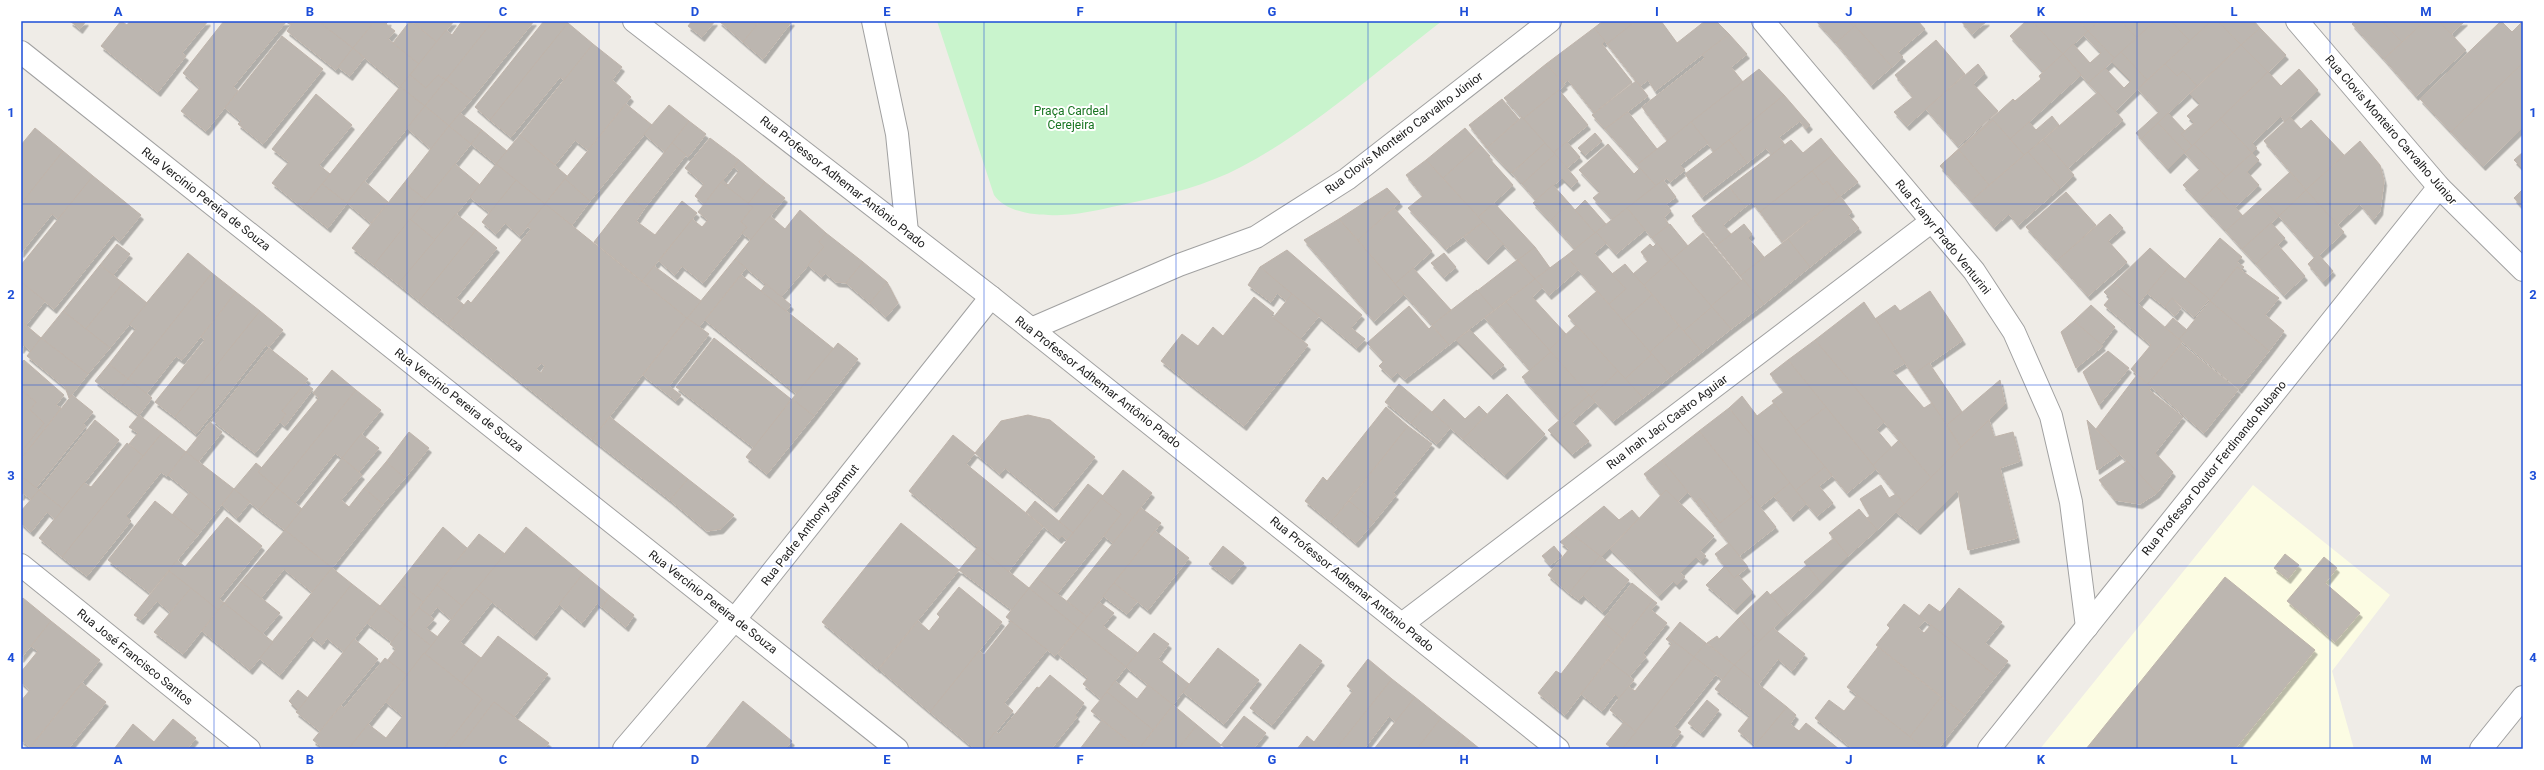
<svg xmlns="http://www.w3.org/2000/svg" width="2544" height="770" viewBox="0 0 2544 770" font-family="Roboto,sans-serif">
<defs>
<filter id="shadow"><feDropShadow dx="2.5" dy="4.5" stdDeviation="0" flood-color="#0004"/></filter>
</defs>
<rect width="100%" height="100%" fill="#efece7"/>
<polygon fill="#fcfce3" points="2253,485 2390,595 2332,671 2354,749 2040,749"/>
<path fill="#c9f4cd" d="M 937,21 L 1442,21 C 1378,70 1312,130 1241,167 C 1207,185 1168,195 1130,203 C 1107,208 1085,214 1061,215 C 1041,216 1007,214 994,195 Z"/>
<g fill="#bcb6b0" stroke="#bfb4ab" fill-rule="evenodd" filter="url(#shadow)">
<polygon points="70,21 86,21 80,29"/>
<polygon points="121,21 127,25 130,21 208,21 182,53 186,56 158,92 101,46"/>
<polygon points="224,21 294,21 291,25 286,22 233,87 238,91 206,131 181,111 200,88 183,73"/>
<polygon points="294,21 318,21 353,48 336,70 287,31"/>
<polygon points="318,21 375,21 353,48"/>
<polygon points="375,21 389,21 386,24 395,31 388,39 419,64 400,87 353,48"/>
<polygon points="410,21 437,42 419,64 393,43"/>
<polygon points="411,21 454,21 437,42"/>
<polygon points="462,21 493,21 446,80 438,75 426,88 410,75 446,30 452,35"/>
<polygon points="493,21 534,21 471,100 446,80"/>
<polygon points="544,21 565,21 568,23 490,120 475,107"/>
<polygon points="692,21 715,21 702,37 688,26"/>
<polygon points="719,21 733,21 727,28"/>
<polygon points="733,21 760,21 743,42 727,28"/>
<polygon points="760,21 792,21 763,59 743,42"/>
<polygon points="1603,21 1636,21 1607,44 1594,28"/>
<polygon points="1636,21 1661,21 1677,43 1705,21 1716,21 1729,34 1655,91 1648,80 1640,86 1607,44"/>
<polygon points="1816,21 1848,21 1854,27 1836,43"/>
<polygon points="1848,21 1861,21 1854,27"/>
<polygon points="1861,21 1918,21 1925,29 1898,52 1903,57 1892,67 1855,26"/>
<polygon points="1961,21 1987,21 1972,34"/>
<polygon points="2026,21 2032,21 2063,54 2043,72 2010,36"/>
<polygon points="2032,21 2079,21 2088,31 2063,54"/>
<polygon points="2079,21 2100,21 2088,31"/>
<polygon points="2100,21 2121,21 2137,38 2115,59 2088,31"/>
<polygon points="2121,21 2155,21 2137,38"/>
<polygon points="2155,21 2171,21 2190,41 2147,80 2121,52"/>
<polygon points="2171,21 2211,21 2190,41"/>
<polygon points="2211,21 2218,21 2241,45 2197,86 2183,71 2177,76 2165,64"/>
<polygon points="2218,21 2254,21 2260,28 2241,45"/>
<polygon points="2355,21 2382,21 2402,42 2384,59 2352,24"/>
<polygon points="2382,21 2425,21 2402,42"/>
<polygon points="2425,21 2439,21 2466,50 2416,96 2384,59"/>
<polygon points="2439,21 2465,21 2451,34"/>
<polygon points="2501,21 2512,32 2523,21 2523,63 2451,132 2420,99"/>
<polygon points="568,23 593,44 564,80 560,77 511,137 490,120"/>
<polygon points="1855,26 1892,67 1871,85 1836,43"/>
<polygon points="1594,28 1605,41 1602,44 1632,82 1594,113 1568,80 1564,83 1546,64"/>
<polygon points="2260,28 2286,55 2268,72 2241,45"/>
<polygon points="2088,31 2115,59 2088,83 2063,54 2073,44 2090,63 2101,53 2084,35"/>
<polygon points="1729,34 1747,54 1731,67 1743,82 1668,141 1642,107 1705,58 1702,55"/>
<polygon points="282,36 323,69 263,144 238,124 241,121 225,108"/>
<polygon points="1936,40 1965,74 1907,126 1894,112 1913,97 1895,75"/>
<polygon points="593,44 622,67 612,80 631,97 588,150 575,140 555,165 520,135"/>
<polygon points="2241,45 2268,72 2192,146 2181,134 2194,123 2187,116 2200,104 2190,94"/>
<polygon points="353,48 364,58 350,76 338,67"/>
<polygon points="2121,52 2147,80 2115,111 2088,83 2105,68 2124,88 2131,81 2111,61"/>
<polygon points="2063,54 2081,75 2010,139 1993,120 1940,166 2013,99 2015,101 2041,79 2039,76"/>
<polygon points="2523,63 2523,127 2483,166 2451,132"/>
<polygon points="1546,64 1565,85 1523,119 1504,98"/>
<polygon points="1978,64 1985,73 1973,84 1998,111 1958,146 1926,109"/>
<polygon points="2165,64 2177,76 2183,71 2197,86 2141,139 2136,133 2159,112 2138,89"/>
<polygon points="1759,69 1784,95 1714,152 1691,122"/>
<polygon points="2299,69 2318,90 2285,122 2281,116 2252,143 2257,148 2252,153 2220,119 2268,72 2281,86"/>
<polygon points="410,75 426,88 438,75 446,80 425,106 400,87"/>
<polygon points="446,80 471,100 449,126 425,106"/>
<polygon points="1636,81 1648,96 1605,129 1592,115"/>
<polygon points="400,87 425,106 347,203 322,184"/>
<polygon points="1559,90 1588,125 1553,153 1523,119"/>
<polygon points="2098,92 2123,120 2068,168 2043,140"/>
<polygon points="316,94 352,125 319,165 330,174 303,208 272,183 289,162 272,149"/>
<polygon points="1784,95 1810,125 1806,129 1800,121 1779,137 1785,145 1772,155 1766,148 1747,163 1729,140"/>
<polygon points="1502,99 1519,119 1487,148 1469,125"/>
<polygon points="626,104 652,125 590,201 565,179"/>
<polygon points="669,105 689,121 665,152 644,134"/>
<polygon points="425,106 449,126 431,149 407,128"/>
<polygon points="1628,112 1657,149 1637,165 1605,129"/>
<polygon points="460,113 482,130 471,144 449,126"/>
<polygon points="2168,113 2185,131 2181,134 2192,146 2185,152 2158,123"/>
<polygon points="2052,116 2059,125 2024,155 2010,139 2029,122 2036,130"/>
<polygon points="1522,117 1545,143 1511,173 1487,148"/>
<polygon points="2290,117 2301,129 2311,120 2344,155 2306,190 2264,141"/>
<polygon points="2220,119 2252,153 2226,177 2194,144"/>
<polygon points="1993,120 2024,155 1989,185 1959,150"/>
<polygon points="689,121 706,134 688,157 672,143"/>
<polygon points="1691,122 1708,143 1680,165 1685,170 1670,182 1667,178 1656,186 1637,165"/>
<polygon points="2158,123 2185,152 2168,169 2141,139"/>
<polygon points="449,126 471,144 426,200 404,183"/>
<polygon points="35,128 63,151 21,204 21,145"/>
<polygon points="1465,128 1480,145 1443,178 1426,160"/>
<polygon points="482,130 507,151 496,164 471,144"/>
<polygon points="1595,133 1602,141 1585,155 1578,148"/>
<polygon points="520,135 567,176 545,204 496,164"/>
<polygon points="710,138 739,160 704,204 695,196 704,184 685,168"/>
<polygon points="1821,138 1834,154 1760,212 1752,202 1745,207 1729,187 1791,140 1803,153"/>
<polygon points="1729,140 1747,163 1702,197 1685,174"/>
<polygon points="2043,140 2074,175 2060,188 2028,152"/>
<polygon points="2360,141 2380,165 2384,181 2380,211 2373,220 2360,204 2337,225 2306,190"/>
<polygon points="1567,142 1580,157 1567,168 1553,153"/>
<polygon points="672,143 686,155 644,209 629,197"/>
<polygon points="1545,143 1555,154 1522,184 1512,173"/>
<polygon points="1608,144 1634,174 1640,168 1656,186 1613,220 1593,198 1600,192 1579,170"/>
<polygon points="2194,144 2226,177 2199,202 2183,185 2200,169 2185,153"/>
<polygon points="1480,145 1490,156 1488,157 1513,185 1478,217 1443,178"/>
<polygon points="1959,150 1989,185 1971,201 1940,166"/>
<polygon points="63,151 93,176 58,219 52,214 21,253 21,204"/>
<polygon points="2028,152 2060,188 2018,225 2009,214 1994,227 1971,201"/>
<polygon points="2523,152 2523,169 2514,160"/>
<polygon points="2252,153 2259,160 2247,172 2259,185 2235,207 2216,186"/>
<polygon points="1555,154 1578,181 1571,187 1562,178 1536,200 1522,184"/>
<polygon points="1834,154 1858,182 1839,197 1827,181 1823,185 1812,171"/>
<polygon points="739,160 765,182 748,204 721,182 723,180 728,185 739,171 734,167"/>
<polygon points="1426,160 1483,222 1446,249 1408,208 1423,196 1406,175"/>
<polygon points="455,164 480,185 435,240 410,219"/>
<polygon points="496,164 516,180 490,213 470,197"/>
<polygon points="1812,171 1823,185 1827,181 1839,197 1782,242 1760,212"/>
<polygon points="2290,172 2306,190 2279,216 2262,198"/>
<polygon points="93,176 141,215 120,241 113,235 54,309 21,282 21,265"/>
<polygon points="565,179 590,201 572,225 545,204"/>
<polygon points="516,180 545,204 520,236 505,223 496,234 482,222"/>
<polygon points="1663,180 1676,197 1666,204 1671,211 1664,217 1669,225 1652,238 1627,208"/>
<polygon points="364,181 388,202 371,223 347,203"/>
<polygon points="721,182 753,207 741,222 747,227 703,283 682,266 675,275 659,261 692,219 702,227 708,220 698,212"/>
<polygon points="765,182 785,198 751,240 742,233 747,227 741,222 753,207 748,204"/>
<polygon points="404,183 426,200 374,265 352,248"/>
<polygon points="322,184 347,203 328,228 303,208"/>
<polygon points="1553,185 1569,203 1550,221 1533,203"/>
<polygon points="2216,186 2243,216 2226,231 2199,202"/>
<polygon points="1729,187 1745,207 1723,225 1732,235 1716,246 1692,216"/>
<polygon points="1387,188 1400,202 1358,240 1339,219"/>
<polygon points="2523,189 2523,208 2514,198"/>
<polygon points="2306,190 2344,232 2319,255 2333,271 2323,282 2308,264 2315,257 2279,216"/>
<polygon points="2066,192 2096,225 2057,261 2026,227"/>
<polygon points="1840,196 1852,212 1848,215 1859,228 1810,267 1788,239"/>
<polygon points="629,197 644,209 636,221 655,235 682,201 697,213 642,281 594,242"/>
<polygon points="2262,198 2279,216 2242,249 2226,231"/>
<polygon points="1585,200 1606,224 1595,233 1575,210"/>
<polygon points="1494,203 1535,247 1518,260 1478,217"/>
<polygon points="1569,203 1595,233 1575,249 1550,221"/>
<path d="M 545,204 L 687,318 L 592,439 L 448,324 L 468,300 L 471,303 L 531,229 L 527,226 ZM 541,363 L 545,366 L 541,373 L 536,369 Z"/>
<polygon points="1394,208 1432,251 1395,284 1358,240"/>
<polygon points="1627,208 1645,230 1616,254 1596,232"/>
<polygon points="800,210 826,233 819,242 824,247 781,297 735,259 770,216 785,229"/>
<polygon points="456,214 476,230 419,301 398,284"/>
<polygon points="2110,214 2123,228 2108,241 2127,262 2088,296 2057,261"/>
<polygon points="410,219 435,240 398,284 374,265"/>
<polygon points="1339,219 1404,294 1374,321 1304,240"/>
<polygon points="1483,222 1503,244 1486,260 1464,237"/>
<polygon points="2271,223 2285,238 2256,264 2242,249"/>
<polygon points="1670,224 1688,246 1671,260 1652,238"/>
<polygon points="1744,224 1752,234 1748,238 1764,257 1740,276 1716,246"/>
<polygon points="476,230 497,248 456,298 464,305 448,324 419,301"/>
<polygon points="1596,232 1606,243 1594,253 1626,289 1609,304 1566,256"/>
<polygon points="826,233 863,262 846,283 836,282 825,273 822,277 808,265 824,247 819,242"/>
<polygon points="1703,233 1742,281 1711,306 1671,260"/>
<polygon points="2220,238 2242,257 2237,262 2244,267 2241,270 2237,267 2210,301 2185,279"/>
<polygon points="1788,239 1810,267 1764,304 1740,276"/>
<polygon points="1657,243 1671,260 1644,285 1633,274 1648,261 1641,252 1650,244 1653,247"/>
<polygon points="117,244 130,254 113,275 100,265"/>
<polygon points="2277,244 2305,276 2284,295 2256,264"/>
<polygon points="1535,247 1550,268 1535,279 1518,260"/>
<polygon points="2150,248 2170,266 2138,304 2114,283"/>
<polygon points="1287,250 1362,315 1351,328 1365,339 1357,348 1260,267"/>
<polygon points="188,253 212,273 128,379 109,364 136,329 129,324"/>
<polygon points="1444,253 1456,267 1444,277 1431,263"/>
<polygon points="1566,256 1578,270 1549,295 1535,279"/>
<polygon points="735,259 746,268 699,327 687,318"/>
<polygon points="1517,260 1535,279 1494,310 1477,291"/>
<polygon points="1671,260 1712,307 1684,331 1644,285"/>
<polygon points="863,262 887,282 870,303 846,283"/>
<polygon points="1625,264 1652,295 1623,321 1609,304 1626,289 1612,274"/>
<polygon points="100,265 123,283 86,329 63,311"/>
<polygon points="654,266 701,301 687,318 642,281"/>
<polygon points="2170,266 2209,299 2194,317 2172,298 2165,307 2147,293"/>
<polygon points="1260,267 1292,294 1287,301 1277,293 1271,302 1248,285"/>
<polygon points="2237,267 2279,298 2265,315 2284,331 2269,351 2210,301"/>
<polygon points="1413,268 1451,310 1432,325 1395,284"/>
<polygon points="212,273 236,292 182,360 176,356 146,394 128,379"/>
<polygon points="741,275 834,349 797,394 705,320"/>
<polygon points="1535,279 1543,287 1532,297 1566,334 1549,350 1506,302"/>
<polygon points="1743,279 1764,304 1731,329 1711,306"/>
<polygon points="21,282 45,301 26,325 21,321"/>
<polygon points="887,282 898,303 886,317 870,303"/>
<polygon points="123,283 147,303 110,348 86,329"/>
<polygon points="2114,283 2182,342 2148,384 2131,369 2151,345 2104,305 2110,298 2104,292"/>
<polygon points="766,284 791,305 786,311 761,291"/>
<polygon points="1477,290 1494,310 1449,345 1432,325"/>
<polygon points="1597,291 1652,354 1625,379 1568,316"/>
<polygon points="1930,291 1963,340 1913,375 1875,319 1895,305 1900,311"/>
<polygon points="236,292 260,311 175,417 155,402 205,340 201,337"/>
<polygon points="1292,294 1319,316 1300,339 1273,318"/>
<polygon points="1652,295 1679,326 1650,352 1623,321"/>
<polygon points="1254,297 1274,313 1271,316 1308,345 1244,426 1161,361 1182,334 1198,346 1213,327 1223,336"/>
<polygon points="2172,298 2181,308 2175,316 2165,307"/>
<polygon points="2210,301 2269,351 2239,389 2179,339"/>
<polygon points="1506,302 1551,352 1530,370 1485,318"/>
<polygon points="1864,302 1905,363 1892,371 1924,408 1932,403 1961,447 1931,478 1815,340"/>
<polygon points="2091,305 2115,327 2101,345 2074,321"/>
<polygon points="1409,306 1429,329 1432,326 1449,345 1405,379 1397,372 1392,378 1379,366 1384,361 1367,343"/>
<polygon points="1712,307 1731,329 1702,352 1684,331"/>
<polygon points="63,311 110,348 88,374 41,338"/>
<polygon points="260,311 283,330 269,347 266,345 196,434 175,417"/>
<polygon points="687,318 709,334 669,386 681,395 676,401 643,375"/>
<polygon points="2173,318 2187,330 2179,339 2165,327"/>
<polygon points="21,321 41,338 31,351 24,345 21,349"/>
<polygon points="2074,321 2103,346 2076,368 2061,332"/>
<polygon points="1576,325 1618,371 1591,397 1549,350"/>
<polygon points="1679,326 1702,352 1671,376 1650,352"/>
<polygon points="1470,330 1504,365 1491,375 1456,340"/>
<polygon points="41,338 88,374 69,398 65,387 27,356"/>
<polygon points="714,338 791,399 754,448 676,387"/>
<polygon points="1815,340 1884,422 1876,429 1892,448 1873,465 1788,360"/>
<polygon points="838,343 858,359 814,416 792,399"/>
<polygon points="2181,344 2238,390 2204,433 2148,384"/>
<polygon points="269,348 308,379 282,411 286,414 255,453 212,420"/>
<polygon points="2108,351 2129,368 2099,405 2083,372"/>
<polygon points="1551,352 1589,395 1560,420 1522,377"/>
<polygon points="1652,354 1671,376 1643,398 1625,379"/>
<polygon points="24,360 64,395 56,405 61,408 21,459 21,452 44,423 30,410 36,402 23,392 21,395 21,363"/>
<polygon points="1788,360 1826,407 1795,431 1772,401 1784,392 1770,374"/>
<polygon points="1929,363 1962,412 1947,425 1913,375"/>
<polygon points="109,364 128,379 114,396 95,381"/>
<polygon points="332,370 356,390 277,488 258,472 319,398 313,393"/>
<polygon points="1618,371 1643,398 1613,421 1591,397"/>
<polygon points="2137,375 2151,387 2149,390 2183,417 2155,453 2173,472 2157,493 2096,429"/>
<polygon points="128,379 152,398 139,415 114,396"/>
<polygon points="2000,380 2005,404 1961,447 1947,425"/>
<polygon points="305,383 313,389 285,426 280,422 286,414 282,411"/>
<polygon points="1399,384 1425,406 1411,423 1385,402"/>
<polygon points="356,390 381,410 342,458 335,453 295,503 277,488"/>
<polygon points="23,392 36,402 30,410 44,423 21,452 21,395"/>
<polygon points="1507,394 1545,434 1505,475 1463,439"/>
<polygon points="72,395 93,412 83,424 86,426 36,488 21,476 21,459"/>
<polygon points="1589,395 1595,402 1572,422 1589,441 1572,454 1548,430"/>
<polygon points="1742,396 1757,416 1774,403 1825,467 1795,491 1729,408"/>
<polygon points="792,399 814,416 767,474 746,457"/>
<polygon points="1444,399 1465,419 1479,406 1487,414 1463,439 1432,412"/>
<polygon points="1425,406 1450,428 1437,444 1411,423"/>
<polygon points="1386,407 1408,426 1331,522 1305,501 1323,477 1327,481"/>
<polygon points="1826,407 1876,469 1847,493 1795,431"/>
<polygon points="1729,408 1790,483 1760,507 1699,431"/>
<polygon points="139,415 162,433 143,456 129,444 138,433 129,427"/>
<polygon points="1028,415 1050,420 1095,457 1054,508 1005,468 1000,474 975,453 1001,421"/>
<polygon points="610,417 688,479 670,500 592,439"/>
<polygon points="95,420 119,440 63,509 39,490"/>
<polygon points="1989,420 1994,437 2013,432 2020,461 2000,468 2017,538 1968,550 1958,490 1918,530 1896,512"/>
<polygon points="2087,420 2120,454 2097,470"/>
<polygon points="210,422 222,432 198,462 186,452"/>
<polygon points="1408,426 1432,444 1393,493 1396,495 1374,522 1349,501"/>
<polygon points="1699,431 1752,497 1720,523 1700,498 1696,502 1662,460"/>
<polygon points="409,432 429,448 405,478 386,462"/>
<polygon points="162,433 186,452 167,476 161,472 126,516 131,521 87,576 62,557"/>
<polygon points="361,434 379,448 359,472 342,458"/>
<polygon points="953,435 975,453 966,464 1043,527 1008,572 909,491"/>
<polygon points="1899,440 1931,478 1904,504 1873,465"/>
<polygon points="127,443 143,456 62,557 39,538 84,483 91,487"/>
<polygon points="186,452 234,489 215,513 168,475"/>
<polygon points="342,458 362,475 341,500 349,507 364,488 383,504 332,568 285,530"/>
<polygon points="1662,460 1688,492 1677,502 1666,490 1661,495 1644,474"/>
<polygon points="2127,461 2157,493 2140,504 2115,500 2099,480"/>
<polygon points="386,462 405,478 383,504 364,488"/>
<polygon points="256,463 262,468 258,472 277,488 259,510 234,489"/>
<polygon points="1825,467 1832,476 1819,486 1833,503 1817,516 1795,491"/>
<polygon points="1123,470 1152,493 1113,543 1104,536 1121,514 1101,498"/>
<polygon points="21,476 39,490 31,499 23,493 21,496"/>
<polygon points="688,479 734,515 721,529 707,531 670,500"/>
<polygon points="1790,483 1806,504 1791,517 1774,496"/>
<polygon points="1088,484 1103,496 1073,533 1059,521"/>
<polygon points="1881,485 1889,498 1896,494 1904,504 1877,530 1867,518 1870,516 1860,499"/>
<polygon points="277,488 302,509 285,530 259,510"/>
<polygon points="234,489 250,502 237,518 222,505"/>
<polygon points="39,490 63,509 55,519 47,512 31,532 21,523 21,511"/>
<polygon points="1666,490 1714,536 1700,551 1706,556 1701,561 1696,557 1680,573 1685,577 1677,585 1673,581 1659,596 1610,549"/>
<polygon points="190,492 215,513 198,535 172,515"/>
<polygon points="1752,497 1776,527 1739,556 1696,502 1700,498 1720,523"/>
<polygon points="1101,498 1121,514 1057,594 1037,578"/>
<polygon points="155,501 198,535 150,593 108,560"/>
<polygon points="1035,501 1073,533 1067,540 1062,536 1059,539 1026,512"/>
<polygon points="1349,501 1374,522 1356,543 1331,522"/>
<polygon points="1604,506 1619,520 1632,510 1639,518 1601,557 1571,533"/>
<polygon points="1141,508 1161,523 1087,617 1067,601"/>
<polygon points="1859,509 1877,530 1848,556 1829,533"/>
<polygon points="227,517 262,546 219,599 224,603 218,610 169,571 177,560 185,567"/>
<polygon points="901,523 959,570 878,669 822,622"/>
<polygon points="443,527 467,548 423,602 399,583"/>
<polygon points="526,527 583,574 534,636 476,589"/>
<polygon points="285,530 332,568 312,592 284,569 261,598 241,582"/>
<polygon points="1155,531 1189,558 1148,610 1114,583"/>
<polygon points="1571,533 1600,556 1569,593 1548,575 1569,549 1560,542"/>
<polygon points="479,534 505,554 462,606 437,585"/>
<polygon points="1834,538 1848,556 1821,583 1804,562"/>
<polygon points="1729,543 1748,567 1734,578 1715,554"/>
<polygon points="1223,546 1244,563 1230,580 1209,564"/>
<polygon points="1554,546 1562,556 1550,565 1542,556"/>
<polygon points="978,547 1029,588 1012,610 959,570"/>
<polygon points="2285,554 2299,565 2288,579 2274,568"/>
<polygon points="1600,556 1629,580 1603,612 1583,595 1579,600 1569,593"/>
<polygon points="2324,557 2337,568 2325,583 2360,613 2335,642 2287,601"/>
<polygon points="1807,565 1821,583 1787,615 1770,595"/>
<polygon points="1725,566 1734,578 1738,575 1753,592 1735,610 1706,585"/>
<polygon points="332,568 352,584 280,675 259,658"/>
<polygon points="169,571 191,588 170,612 157,601 141,620 134,615"/>
<polygon points="583,574 610,596 602,607 597,603 582,623 559,604"/>
<polygon points="2225,577 2315,650 2235,749 2086,749"/>
<polygon points="1037,578 1087,617 1078,628 1029,588"/>
<polygon points="241,582 280,613 262,634 224,603"/>
<polygon points="399,583 423,602 405,625 380,606"/>
<polygon points="1114,583 1137,602 1127,614 1103,596"/>
<polygon points="1632,583 1653,600 1623,639 1602,621"/>
<polygon points="352,584 380,606 344,652 327,638 322,645 311,636"/>
<polygon points="437,585 462,606 451,619 437,607 430,616 419,608"/>
<polygon points="959,587 1002,622 930,712 879,669 918,621 929,631 940,617 937,614"/>
<polygon points="191,588 218,610 183,654 154,632"/>
<polygon points="1029,588 1078,628 1055,656 1006,617"/>
<polygon points="1959,588 2002,622 1985,643 2008,661 1996,676 1919,616 1929,604 1940,612"/>
<polygon points="476,589 492,602 460,642 481,658 462,683 424,653"/>
<polygon points="1767,591 1787,615 1759,642 1739,618"/>
<polygon points="610,596 634,615 626,627 602,607"/>
<polygon points="23,598 51,621 21,658 21,600"/>
<polygon points="1653,600 1657,603 1651,610 1667,623 1643,653 1646,657 1629,677 1608,660"/>
<polygon points="1099,602 1114,613 1103,626 1138,653 1126,667 1078,628"/>
<polygon points="224,603 273,642 250,670 202,631"/>
<polygon points="1904,604 1925,620 1918,628 1924,633 1931,625 1996,676 1965,715 1876,645 1890,628 1887,625"/>
<polygon points="380,606 405,625 392,642 367,623"/>
<polygon points="419,608 434,619 426,628 438,637 431,646 405,625"/>
<polygon points="1739,618 1759,642 1734,665 1707,643 1717,636 1719,639"/>
<polygon points="51,621 100,660 30,747 21,740 21,701 30,690 21,682 21,672 38,651 31,646"/>
<polygon points="1011,621 1047,650 1004,703 1013,711 982,749 975,749 930,712 979,651 984,655"/>
<polygon points="1602,621 1623,639 1565,715 1538,693 1556,671 1561,674"/>
<polygon points="1680,622 1706,643 1694,657 1668,637"/>
<polygon points="405,625 431,646 407,675 387,661 396,649 390,644"/>
<polygon points="1078,628 1126,667 1101,699 1083,684 1088,678 1058,654"/>
<polygon points="1773,628 1805,654 1792,671 1778,659 1758,685 1734,665"/>
<polygon points="1154,633 1169,644 1158,659 1189,684 1173,705 1126,667"/>
<polygon points="498,636 548,674 514,717 494,702 458,749 443,749 482,699 462,683"/>
<polygon points="1668,637 1694,657 1636,732 1610,710 1628,686 1635,691 1672,644 1666,639"/>
<polygon points="354,639 378,659 320,731 296,712"/>
<polygon points="1706,643 1734,665 1723,680 1694,657"/>
<polygon points="1300,644 1322,661 1272,725 1250,708"/>
<polygon points="1878,647 1941,697 1910,737 1847,687"/>
<polygon points="1218,648 1259,680 1224,724 1183,692"/>
<polygon points="424,653 482,699 443,749 348,749 368,724 386,738 403,716 386,702"/>
<polygon points="1694,657 1716,674 1674,727 1681,732 1668,749 1622,749"/>
<polygon points="385,658 407,675 348,749 324,749 313,740 341,706 344,708"/>
<polygon points="1368,659 1392,679 1336,749 1323,749 1314,742 1350,695 1353,691 1347,686"/>
<polygon points="1608,660 1634,680 1619,698 1615,694 1602,711 1581,694"/>
<polygon points="1734,665 1787,707 1755,745 1738,731 1750,716 1715,689"/>
<polygon points="1050,675 1084,703 1075,715 1077,717 1051,749 982,749 995,732 999,734 1037,687 1039,688"/>
<polygon points="1392,679 1415,697 1396,722 1389,716 1364,749 1336,749"/>
<polygon points="1115,681 1137,699 1148,685 1173,705 1153,730 1107,692"/>
<polygon points="82,683 106,702 68,749 29,749"/>
<polygon points="298,690 308,698 298,710 289,701"/>
<polygon points="1107,692 1153,730 1139,749 1091,711"/>
<polygon points="1857,695 1910,737 1925,749 1853,749 1815,718 1829,700 1844,711"/>
<polygon points="1415,697 1441,718 1417,749 1374,749"/>
<polygon points="1941,697 1965,715 1938,749 1925,749 1910,737"/>
<polygon points="1707,700 1719,710 1701,733 1688,723"/>
<polygon points="743,701 792,741 785,749 705,749"/>
<polygon points="494,702 549,743 544,749 458,749"/>
<polygon points="1173,705 1197,725 1178,749 1139,749"/>
<polygon points="1787,707 1796,715 1790,724 1799,731 1806,723 1839,749 1752,749"/>
<polygon points="1244,716 1266,733 1253,749 1227,749 1221,745"/>
<polygon points="1441,718 1464,736 1453,749 1417,749"/>
<polygon points="173,719 196,738 187,749 114,749 133,724 154,742"/>
<polygon points="1102,720 1138,749 1080,749"/>
<polygon points="1624,722 1636,732 1622,749 1613,749 1606,744"/>
<polygon points="1197,725 1221,745 1218,749 1178,749"/>
<polygon points="1307,736 1314,742 1323,749 1297,749"/>
<polygon points="1464,736 1480,749 1453,749"/>
</g>
<g fill="none" stroke-linecap="round" stroke-linejoin="round">
<g stroke="#a1a1a1" stroke-width="24">
<g id="minor">
<polyline points="634,21 991,297 1558,749"/>
<polyline points="873,21 897,134 907,232"/>
<polyline points="1763,21 1974,271 2014,332 2051,416 2071,502 2087,627"/>
<polyline points="2297,21 2439,187 2523,270"/>
<polyline points="21,52 897,749"/>
<polyline points="1031,329 1179,265 1256,237 1347,179 1550,21"/>
<polyline points="21,565 249,749"/>
<polyline points="1402,624 1932,221"/>
<polyline points="624,749 735,619 991,297"/>
<polyline points="1989,749 2439,187"/>
<polyline points="2481,749 2523,697"/>
</g>
</g>
<use href="#minor" stroke="#fff" stroke-width="22"/>
</g>
<path fill="none" stroke="#1d4ed8" stroke-width="1" stroke-opacity="0.55" d="M 214,21 L 214,749M 407,21 L 407,749M 599,21 L 599,749M 791,21 L 791,749M 984,21 L 984,749M 1176,21 L 1176,749M 1368,21 L 1368,749M 1560,21 L 1560,749M 1753,21 L 1753,749M 1945,21 L 1945,749M 2137,21 L 2137,749M 2330,21 L 2330,749M 21,204 L 2523,204M 21,385 L 2523,385M 21,566 L 2523,566"/>
<g text-anchor="middle" stroke-width="4" stroke-linejoin="round" paint-order="stroke">
<g font-size="12" fill="#177420" stroke="#fff">
<text x="1071" y="115">Praça Cardeal<tspan x="1071" dy="14">Cerejeira</tspan></text>
</g>
<g font-size="12" fill="#202020" stroke="#fff">
<text transform="translate(2391 130) rotate(49)" y="4">Rua Clovis Monteiro Carvalho Júnior</text>
<text transform="translate(1404 133) rotate(-37)" y="4">Rua Clovis Monteiro Carvalho Júnior</text>
<text transform="translate(843 182) rotate(38)" y="4">Rua Professor Adhemar Antônio Prado</text>
<text transform="translate(206 199) rotate(38)" y="4">Rua Vercínio Pereira de Souza</text>
<text transform="translate(1943 237) rotate(51)" y="4">Rua Evanyr Prado Venturini</text>
<text transform="translate(1098 382) rotate(38)" y="4">Rua Professor Adhemar Antônio Prado</text>
<text transform="translate(459 400) rotate(38)" y="4">Rua Vercínio Pereira de Souza</text>
<text transform="translate(1667 422) rotate(-37)" y="4">Rua Inah Jaci Castro Aguiar</text>
<text transform="translate(2214 468) rotate(-51)" y="4">Rua Professor Doutor Ferdinando Rubano</text>
<text transform="translate(810 525) rotate(-52)" y="4">Rua Padre Anthony Sammut</text>
<text transform="translate(1352 584) rotate(39)" y="4">Rua Professor Adhemar Antônio Prado</text>
<text transform="translate(713 602) rotate(38)" y="4">Rua Vercínio Pereira de Souza</text>
<text transform="translate(135 657) rotate(39)" y="4">Rua José Francisco Santos</text>
</g>
</g>
<rect width="2544" height="770" fill="none" stroke="#ffffff" stroke-width="44"/>
<rect x="22" y="22" width="2500" height="726" fill="none" stroke="#1d4ed8" stroke-width="1.5"/>
<g font-size="13" text-anchor="middle" font-weight="bold" fill="#1d4ed8">
<text x="118" y="16">A</text>
<text x="310" y="16">B</text>
<text x="503" y="16">C</text>
<text x="695" y="16">D</text>
<text x="887" y="16">E</text>
<text x="1080" y="16">F</text>
<text x="1272" y="16">G</text>
<text x="1464" y="16">H</text>
<text x="1657" y="16">I</text>
<text x="1849" y="16">J</text>
<text x="2041" y="16">K</text>
<text x="2234" y="16">L</text>
<text x="2426" y="16">M</text>
<text x="11" y="117">1</text>
<text x="2533" y="117">1</text>
<text x="11" y="299">2</text>
<text x="2533" y="299">2</text>
<text x="11" y="480">3</text>
<text x="2533" y="480">3</text>
<text x="11" y="662">4</text>
<text x="2533" y="662">4</text>
<text x="118" y="764">A</text>
<text x="310" y="764">B</text>
<text x="503" y="764">C</text>
<text x="695" y="764">D</text>
<text x="887" y="764">E</text>
<text x="1080" y="764">F</text>
<text x="1272" y="764">G</text>
<text x="1464" y="764">H</text>
<text x="1657" y="764">I</text>
<text x="1849" y="764">J</text>
<text x="2041" y="764">K</text>
<text x="2234" y="764">L</text>
<text x="2426" y="764">M</text>
</g>
</svg>
